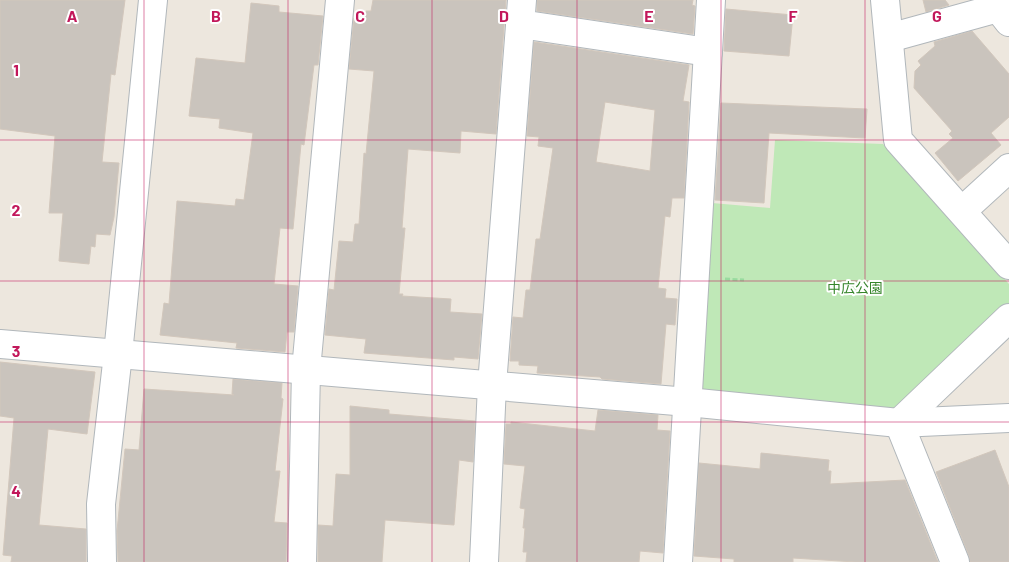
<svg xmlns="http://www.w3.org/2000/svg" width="1009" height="562" viewBox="0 0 1009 562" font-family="Barlow,'Noto Sans JP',sans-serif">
<rect width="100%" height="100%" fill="#ede7de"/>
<polygon fill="#bfe8b7" points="775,140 883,144 1009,284 1009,307 897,409 696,390 712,203 770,208"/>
<g fill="#cac4bd" stroke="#d2c7bc" fill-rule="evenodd">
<polygon points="0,0 125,0 115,75 111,74 102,162 119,163 114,217 110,235 96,234 95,247 91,246 89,264 59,261 63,213 49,213 55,136 0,129"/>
<polygon points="373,0 506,0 496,134 461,131 460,153 408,149 402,228 405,228 399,294 403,294 402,296 451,299 450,312 482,314 478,359 454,357 454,360 364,353 366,339 325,335 329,289 334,290 339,241 353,242 355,224 359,224 364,153 366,154 374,71 349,69 354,18 365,19 366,11 371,11"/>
<polygon points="537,0 693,0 692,5 695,6 693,34 537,11"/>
<polygon points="923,0 945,0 949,5 926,12"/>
<polygon points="251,3 279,6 279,12 323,16 318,65 314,65 304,145 301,144 293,229 280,228 274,284 298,286 294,332 287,332 285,352 236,348 237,343 160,335 164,303 169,304 177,201 235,206 236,199 244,200 253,133 219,128 220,119 189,116 196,58 245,63"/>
<polygon points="726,9 793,15 789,56 724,51"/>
<polygon points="972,31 1009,74 1009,117 991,133 1001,145 958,181 935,153 953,138 949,134 952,131 914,88 915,71 921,65 918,61 935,46 934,42"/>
<path d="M 534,42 L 689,65 L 683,101 L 689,102 L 684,198 L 672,198 L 670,217 L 665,216 L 658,288 L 666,289 L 665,298 L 677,299 L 675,325 L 666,324 L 661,384 L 602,379 L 600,377 L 537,373 L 538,366 L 519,365 L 519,361 L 510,361 L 513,317 L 523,318 L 526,290 L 530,290 L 536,239 L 540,239 L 553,148 L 538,146 L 539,137 L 527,136 ZM 605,102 L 655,110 L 650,171 L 596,162 Z"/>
<polygon points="721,103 867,109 865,138 769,133 764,203 715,200"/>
<polygon points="0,362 95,372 87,434 48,429 39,525 86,529 86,562 11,562 12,556 3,555 14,418 0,416"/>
<polygon points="233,379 282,383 281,398 283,399 275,471 280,471 274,522 287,523 286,562 118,562 117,531 125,449 139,450 144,389 234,395 232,394"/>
<polygon points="350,406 389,410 389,414 475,421 473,462 459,460 454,525 385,520 382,562 318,562 318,525 333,526 336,474 350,475"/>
<polygon points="598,410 658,415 657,430 670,431 663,553 640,551 639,562 526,562 527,552 523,552 525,528 523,528 525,509 520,508 525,466 504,464 506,424 511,424 511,422 595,431"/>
<polygon points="995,450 1009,487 1009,562 970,562 969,556 936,472"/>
<polygon points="761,453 829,460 828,471 831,471 830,484 905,480 938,562 855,562 793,558 793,562 734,562 734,559 694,556 699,463 760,469"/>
</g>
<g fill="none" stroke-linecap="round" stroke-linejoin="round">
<g stroke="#b1b7bb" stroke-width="30">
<g id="minor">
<polyline points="885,0 898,140 1009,265"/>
<polyline points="520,24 708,52"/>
<polyline points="889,38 998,8 1009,22"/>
<polyline points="962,211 1009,168"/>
<polyline points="0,344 688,402 899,423 1009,418"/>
<polyline points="102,562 101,504 118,354 153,0"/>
<polyline points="302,562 306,370 340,0"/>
<polyline points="484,562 492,385 522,0"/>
<polyline points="678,562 711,0"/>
<polyline points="955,562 899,423 1009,318"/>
</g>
</g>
<polyline stroke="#99db9f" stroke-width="3" stroke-dasharray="5 2.5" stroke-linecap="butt" points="725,279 744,280"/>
<use href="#minor" stroke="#fff" stroke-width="28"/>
</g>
<path fill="none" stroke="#c2185b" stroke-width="1" stroke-opacity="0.55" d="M 144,0 L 144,562M 288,0 L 288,562M 432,0 L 432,562M 577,0 L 577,562M 721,0 L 721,562M 865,0 L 865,562M 0,140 L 1009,140M 0,281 L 1009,281M 0,422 L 1009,422"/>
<g text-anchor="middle" stroke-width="4" stroke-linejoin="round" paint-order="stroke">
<g font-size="14" fill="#36852b" stroke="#fff">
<text x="855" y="293">中広公園</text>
</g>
</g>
<g font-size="16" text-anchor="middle" font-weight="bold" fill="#c2185b" stroke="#fff" stroke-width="4" stroke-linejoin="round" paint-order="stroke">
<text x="72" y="22">A</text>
<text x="216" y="22">B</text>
<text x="360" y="22">C</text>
<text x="504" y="22">D</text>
<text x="649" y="22">E</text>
<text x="793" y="22">F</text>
<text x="937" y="22">G</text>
<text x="16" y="76">1</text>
<text x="16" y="216">2</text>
<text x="16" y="357">3</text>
<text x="16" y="497">4</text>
</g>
</svg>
